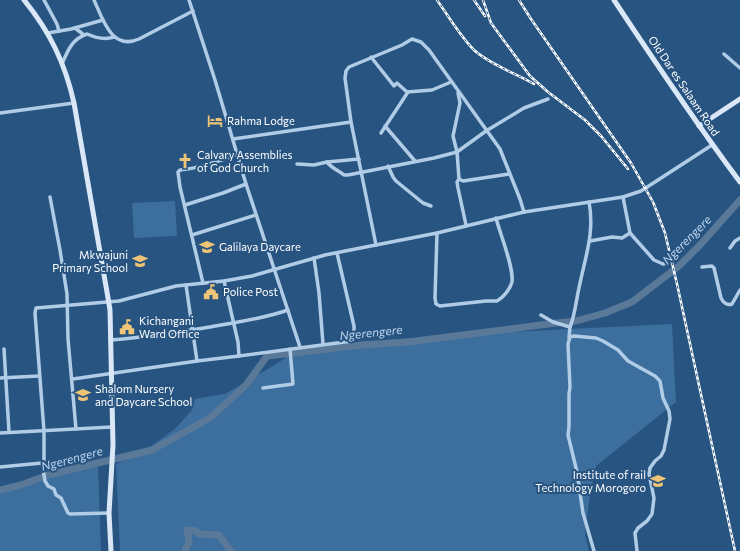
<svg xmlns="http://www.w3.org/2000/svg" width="740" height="551" viewBox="0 0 740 551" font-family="Commissioner,sans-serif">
<rect width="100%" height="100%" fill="#285481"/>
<g fill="#3c6e9e">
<polygon points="175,201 177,236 134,238 132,203"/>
<polygon points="672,324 676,402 596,466 590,494 585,535 589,551 120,551 116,464 145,451 176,428 192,410 195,399 225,394 273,366 303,346 467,334"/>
<polygon points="98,464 101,551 0,551 0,488 64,474"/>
</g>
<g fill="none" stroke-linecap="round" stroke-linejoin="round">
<g stroke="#5a7999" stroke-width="7">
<polyline points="0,490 21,485 48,475 152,450 210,418 246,385 267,356 362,345 408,342 556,323 576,321 605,313 632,302 679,266 700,245 740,200"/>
<polyline points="185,551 189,542 187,530 196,531 199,534 219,535 231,551"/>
</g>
<g stroke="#b0cce6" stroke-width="3.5">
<polyline points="44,0 57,24 59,31"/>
<path d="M 94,0 C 103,20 112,51 139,39 L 193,11"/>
<polyline points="189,0 215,80 246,184 300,347"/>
<polyline points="75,28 84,35"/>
<polyline points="48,33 71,29 103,20"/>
<polyline points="724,54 740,68"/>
<polyline points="371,57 394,86 397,83 407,92 432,90 451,82"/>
<path d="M 62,64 C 68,50 72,39 87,34 C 96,38 105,40 114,37"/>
<polyline points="458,93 460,103 453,136 457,152 459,179 457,182 458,188 466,225"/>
<polyline points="0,113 74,103"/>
<polyline points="385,126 415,161"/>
<polyline points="381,133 408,92"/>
<polyline points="233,139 351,122"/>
<path d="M 327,162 C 330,167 339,171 344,175 L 348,175 L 434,158 L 457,152 L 486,131 L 524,108 L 548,99"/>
<polyline points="297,164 314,165 327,162 359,159"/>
<polyline points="388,166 393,177 396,181 423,203 431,206"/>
<polyline points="459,179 463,181 509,174"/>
<polyline points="50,197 60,250 67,294 68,339 76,429"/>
<polyline points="623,197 630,233 654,260 663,264 668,263"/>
<polyline points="185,205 223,193 246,184"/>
<path d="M 437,233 L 435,298 L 436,304 L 440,306 L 486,301 L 497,301 C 504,297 510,289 512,282 C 514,267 500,234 496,218"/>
<polyline points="192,235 256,215"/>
<polyline points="590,241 612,237 622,238 630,233"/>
<polyline points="376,245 351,122 345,78 346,71 349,67 402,45 412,39 421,42 429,50 500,149 520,199 524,212"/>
<polyline points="730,248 735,241 740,238"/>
<polyline points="314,258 319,293 323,344"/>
<path d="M 702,267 L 712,266 L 714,268 L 721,298 C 723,302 726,306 732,304 L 740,290"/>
<polyline points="224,281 238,342 239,356"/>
<path d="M 203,283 L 180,187 L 178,172 L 180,170 C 200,168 219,161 238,154"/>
<polyline points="186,285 197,361"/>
<path d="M 541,315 L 553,322 L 570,327 C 575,315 576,301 579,288 C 585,258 595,232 589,202"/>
<polyline points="569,338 570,327"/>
<path d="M 110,340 C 143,338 177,332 210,327 C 236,322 263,319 288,310"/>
<polyline points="4,349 9,432"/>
<polyline points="0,378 39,376"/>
<polyline points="73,379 197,361 239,356 352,341 354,340 354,326 337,253"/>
<polyline points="263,388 293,384 290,349"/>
<polyline points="0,433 112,427"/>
<polyline points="42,463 45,481 48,486 54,489 56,495 61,498 68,513 70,514 109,513"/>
<polyline points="0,467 42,463 44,462 44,431 35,313 36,308 119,301 176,286 224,281 252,276 325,255 437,233 524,212 623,197 641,191 712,145"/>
<polyline points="594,551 583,513 577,472 568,435 569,427 569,394 570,387 568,344 570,337 574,336 596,338 603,341 618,350 628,361 655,376 660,381 663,398 669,411 670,419 664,450 661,456 655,461 650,468 649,474 654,498 652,514 647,521 638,528 635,533 637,551"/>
</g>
<g stroke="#d9e7f6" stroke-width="5">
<path d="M 24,0 C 50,32 65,63 74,103 L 107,292 L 110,310 L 113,445 L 109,513 L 111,551"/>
<path d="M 614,0 C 655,62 696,123 740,182"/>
<polyline points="699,126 740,99"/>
</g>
<g stroke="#fff" stroke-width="2.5">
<g id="rail">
<path d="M 437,0 C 449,17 460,36 474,50 C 489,64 517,74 534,84"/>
<polyline points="474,0 485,16"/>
<polyline points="483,0 491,23 530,76 548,92 585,120 601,136 628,169"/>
<polyline points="519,0 531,19 631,163 653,202 665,233 677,284 735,551"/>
</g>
</g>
<use href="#rail" stroke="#285481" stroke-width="1" stroke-dasharray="3" stroke-linecap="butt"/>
</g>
<defs>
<g id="hotel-bare" transform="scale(1.2)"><path d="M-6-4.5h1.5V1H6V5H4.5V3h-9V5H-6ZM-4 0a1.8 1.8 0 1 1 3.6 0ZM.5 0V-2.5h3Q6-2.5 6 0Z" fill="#eec476" stroke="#285481" stroke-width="2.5" paint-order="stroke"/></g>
<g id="church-bare" transform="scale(1.2)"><path d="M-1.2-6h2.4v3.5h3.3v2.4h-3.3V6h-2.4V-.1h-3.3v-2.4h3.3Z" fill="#eec476" stroke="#285481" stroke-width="2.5" paint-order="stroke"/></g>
<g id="school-bare" transform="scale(1.2)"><path d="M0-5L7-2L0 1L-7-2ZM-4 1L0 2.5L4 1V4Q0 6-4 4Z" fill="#eec476" stroke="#285481" stroke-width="2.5" paint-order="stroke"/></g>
<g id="civic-bare" transform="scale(1.2)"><path d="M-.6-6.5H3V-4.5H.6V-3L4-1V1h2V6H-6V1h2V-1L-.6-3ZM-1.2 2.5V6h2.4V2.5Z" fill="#eec476" stroke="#285481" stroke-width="2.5" paint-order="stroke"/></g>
<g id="university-bare" transform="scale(1.2)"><path d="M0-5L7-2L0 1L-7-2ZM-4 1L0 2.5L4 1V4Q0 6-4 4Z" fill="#eec476" stroke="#285481" stroke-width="2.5" paint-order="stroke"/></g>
</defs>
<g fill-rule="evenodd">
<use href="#hotel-bare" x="215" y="121"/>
<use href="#church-bare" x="185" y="161"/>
<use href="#school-bare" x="207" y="247"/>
<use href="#school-bare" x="140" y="261"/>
<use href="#civic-bare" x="211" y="292"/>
<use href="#civic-bare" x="127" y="327"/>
<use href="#school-bare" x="83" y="395"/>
<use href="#university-bare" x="658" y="481"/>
</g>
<g text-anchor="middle" stroke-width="4" stroke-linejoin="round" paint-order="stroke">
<g font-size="11" fill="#fff" stroke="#285481">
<text transform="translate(684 86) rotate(56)" y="4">Old Dar es Salaam Road</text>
</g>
<g font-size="11" fill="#fff" stroke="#285481" text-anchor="start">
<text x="227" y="125">Rahma Lodge</text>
<text x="197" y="159">Calvary Assemblies<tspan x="197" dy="13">of God Church</tspan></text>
<text x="219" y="251">Galilaya Daycare</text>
<text x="128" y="259" text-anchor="end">Mkwajuni<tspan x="128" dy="13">Primary School</tspan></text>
<text x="223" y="296">Police Post</text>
<text x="139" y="325">Kichangani<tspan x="139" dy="13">Ward Office</tspan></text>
<text x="95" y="393">Shalom Nursery<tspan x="95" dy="13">and Daycare School</tspan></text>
<text x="646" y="479" text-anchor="end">Institute of rail<tspan x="646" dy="13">Technology Morogoro</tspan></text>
</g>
<g font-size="12" font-style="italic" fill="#bbd5ee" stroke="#285481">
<text transform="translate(687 240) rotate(-45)" y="4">Ngerengere</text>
<text transform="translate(371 333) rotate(-6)" y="4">Ngerengere</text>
<text transform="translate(72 459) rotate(-15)" y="4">Ngerengere</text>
</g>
</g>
</svg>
